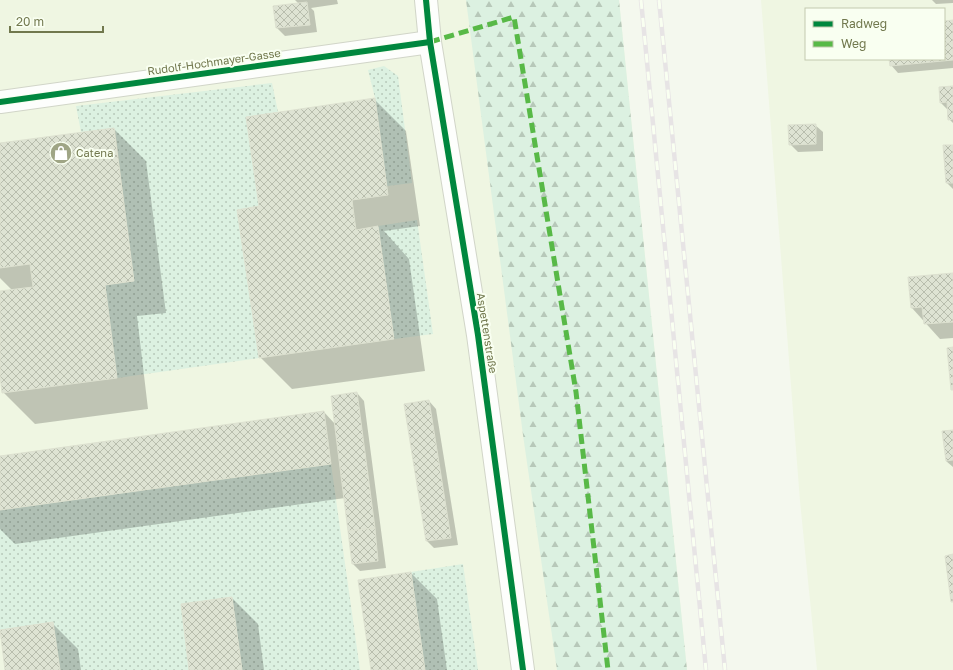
<svg xmlns="http://www.w3.org/2000/svg" width="953" height="670" viewBox="0 0 953 670" font-family="'Golos Text',sans-serif">
<defs>
<pattern id="grass-dots" width="8" height="8" patternUnits="userSpaceOnUse"><rect width="8" height="8" fill="#dcf1e1"/><path d="M2 2h.1M6 6h.1" fill="none" stroke="#b7c8b9" stroke-width="1.8" stroke-linecap="round"/></pattern>
<pattern id="forest-firs" width="22" height="20" patternUnits="userSpaceOnUse"><rect width="22" height="20" fill="#dcf1e1"/><path d="M5 1l3.5 6h-7zM16 11l3.5 6h-7z" fill="#b7c8b9"/></pattern>
<pattern id="building-cross-hatch" width="8" height="8" patternUnits="userSpaceOnUse"><rect width="8" height="8" fill="#dee3d3"/><path d="M0 0l8 8M0 8l8-8" fill="none" stroke="#b8bdad"/></pattern>
</defs>
<rect width="100%" height="100%" fill="#f4f8ee"/>
<g fill="#eff6e2" fill-rule="evenodd">
<polygon points="0,0 619,0 687,670 0,670"/>
<path d="M 761,0 L 953,0 L 953,670 L 817,670 L 800,501 ZM 806,9 L 944,9 L 944,59 L 806,59 Z"/>
</g>
<g fill="url(#grass-dots)">
<polygon points="384,66 398,76 412,183 387,186 375,98 368,70"/>
<polygon points="272,83 278,112 246,117 259,206 237,210 259,358 117,378 105,285 134,281 115,129 81,132 76,106"/>
<polygon points="417,220 433,334 394,339 378,226"/>
<polygon points="331,464 360,670 242,670 232,597 181,604 189,670 60,670 53,622 0,630 0,510"/>
<polygon points="463,564 478,670 425,670 411,572"/>
</g>
<polygon fill="url(#forest-firs)" points="466,0 619,0 687,670 557,670 523,435"/>
<g fill="#0003">
<polygon points="295,0 337,0 338,4 311,8 314,11 317,32 285,36 277,28 275,7 299,4"/>
<polygon points="932,0 953,0 953,3 936,4"/>
<polygon points="953,21 953,68 898,73 891,65 890,59 944,59 944,22"/>
<polygon points="953,87 953,123 949,119 948,110 941,103"/>
<polygon points="374,99 406,131 420,226 384,231 409,259 425,371 292,389 260,357 260,207"/>
<polygon points="815,125 823,132 823,151 798,152 790,144"/>
<polygon points="114,129 146,161 166,313 137,316 148,409 35,424 3,392 0,368 0,292 13,291 0,278 0,144"/>
<polygon points="953,146 953,189 947,183"/>
<polygon points="953,274 953,338 940,339 912,308 909,278"/>
<polygon points="357,393 364,401 386,568 360,571 353,564 345,498 15,544 0,529 0,458 324,412 335,424"/>
<polygon points="429,401 436,409 458,545 434,548 427,541"/>
<polygon points="953,431 953,467 946,461"/>
<polygon points="411,573 437,599 447,670 372,670"/>
<polygon points="232,598 258,624 264,670 190,670"/>
<polygon points="52,623 78,649 81,670 6,670"/>
</g>
<g fill="url(#building-cross-hatch)" stroke="#dde1d0">
<polygon points="307,2 310,25 276,28 273,6"/>
<polygon points="953,20 953,43 944,43 944,21"/>
<polygon points="944,43 953,43 953,60 890,66 889,59 944,59"/>
<polygon points="953,86 953,119 948,120 947,102 940,103 939,87"/>
<polygon points="375,98 388,195 352,200 356,230 378,226 394,339 259,358 237,210 259,206 246,117"/>
<polygon points="816,124 816,144 789,145 788,125"/>
<polygon points="114,128 134,281 105,285 117,378 2,393 0,376 0,291 33,287 30,264 0,268 0,143"/>
<polygon points="943,145 953,145 953,183 946,183"/>
<polygon points="953,273 953,322 924,324 922,307 911,308 908,277"/>
<polygon points="953,347 953,390 951,390 947,348"/>
<polygon points="357,392 375,528 348,531 331,396"/>
<polygon points="429,400 451,538 426,541 404,404"/>
<polygon points="324,411 331,464 0,510 0,456"/>
<polygon points="953,430 953,460 946,461 942,431"/>
<polygon points="375,528 378,561 352,564 348,531"/>
<polygon points="953,554 953,602 951,602 945,556"/>
<polygon points="411,572 425,670 371,670 358,580"/>
<polygon points="232,597 242,670 189,670 181,604"/>
<polygon points="53,622 60,670 5,670 0,630"/>
</g>
<g fill="none" stroke-linecap="round" stroke-linejoin="round">
<g stroke="#d1d5c8" stroke-width="24">
<g id="minor">
<polyline points="426,0 430,42 478,335 523,670"/>
<polyline points="0,102 430,42"/>
</g>
</g>
<use href="#minor" stroke="#fdfefc" stroke-width="22"/>
<g stroke="#e7e4e5" stroke-width="4.5">
<g id="rail">
<polyline points="641,0 706,670"/>
<polyline points="659,0 725,670"/>
</g>
</g>
<use href="#rail" stroke="#f9fff1" stroke-width="3" stroke-dasharray="9" stroke-linecap="butt"/>
<polyline stroke="#58b947" stroke-width="5" stroke-dasharray="10 5" stroke-linecap="butt" points="430,42 514,17 576,392 608,670"/>
<g stroke="#f9fff1" stroke-width="8">
<g id="cycleway">
<polyline points="426,0 430,42 478,335 523,670"/>
<polyline points="0,102 430,42"/>
</g>
</g>
<use href="#cycleway" stroke="#00873e" stroke-width="6"/>
</g>
<defs>
<g id="shop-disc" transform="scale(1.15)"><circle r="9.5" fill="#9fa585" stroke="#f9fff1"/><path d="M-5-2.5h2.3a2.7 3.5 0 0 1 5.4 0H5L5.5 6h-11ZM-1.5-2.5h3a1.5 2.3 0 0 0-3 0Z" fill="#fff"/></g>
</defs>
<g fill-rule="evenodd">
<use href="#shop-disc" x="61" y="153"/>
</g>
<g text-anchor="middle" stroke-width="4" stroke-linejoin="round" paint-order="stroke">
<g font-size="11" fill="#71784d" stroke="#f9fff1">
<text transform="translate(214 62) rotate(-8)" y="4">Rudolf-Hochmayer-Gasse</text>
<text transform="translate(487 333) rotate(81)" y="4">Aspettenstraße</text>
</g>
<g font-size="11" fill="#71784d" stroke="#f9fff1" text-anchor="start">
<text x="76" y="157">Catena</text>
</g>
</g>
<rect x="805" y="8" width="140" height="52" fill="#f9fff1" stroke="#c3c9af"/>
<rect x="813" y="21" width="20" height="6" fill="#00873e" stroke="#c3c9af"/>
<text x="841" y="28" font-size="12" fill="#71784d">Radweg</text>
<rect x="813" y="41" width="20" height="6" fill="#58b947" stroke="#c3c9af"/>
<text x="841" y="48" font-size="12" fill="#71784d">Weg</text>
<path d="M10 26v6h93v-6" fill="none" stroke="#71784d" stroke-width="2"/>
<text x="16" y="26" font-size="12" fill="#71784d" stroke="#f9fff1" stroke-width="3" paint-order="stroke">20 m</text>
</svg>
